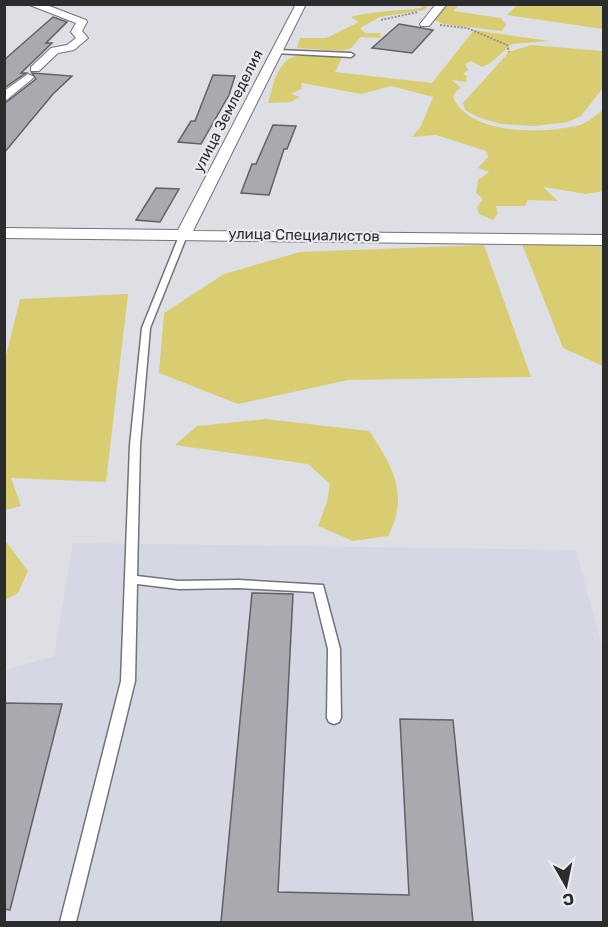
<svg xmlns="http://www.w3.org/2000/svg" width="608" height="927" viewBox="0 0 608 927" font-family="Rubik,sans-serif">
<rect width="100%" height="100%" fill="#dedfe4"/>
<polygon fill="#d5d7e4" points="73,543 576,550 603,650 603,922 5,922 5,670 54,656"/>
<g fill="#d9cd72">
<path d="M 423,5 L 429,5 L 424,10 L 380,17 L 360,28 L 365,33 L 381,33 L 380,38 L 361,37 L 351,48 L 342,51 L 297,48 L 300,38 L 326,38 L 359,22 L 351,17 C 373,11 397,11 421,8 Z"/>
<polygon points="447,5 459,5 453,11 501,18 506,25 502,31 443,24 435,20"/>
<polygon points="517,5 603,5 603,29 507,15"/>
<path d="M 474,30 L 549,41 L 512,44 L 489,64 L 482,67 L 471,61 L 465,64 L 468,70 L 463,74 L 467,76 L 466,82 L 452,80 L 461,88 L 456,91 L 453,97 C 470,136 544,134 580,125 C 588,122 596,115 603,110 L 603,191 L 586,194 L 543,187 L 558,201 L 528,200 L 525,206 L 496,206 L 498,213 L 493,220 L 479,214 L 477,207 L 483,199 L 476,193 L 478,180 L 489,172 L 478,168 L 488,157 L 486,151 L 436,135 L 412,137 L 421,126 L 433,97 L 391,86 L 361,94 L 302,83 L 301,89 L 291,94 L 300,97 L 290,102 L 268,103 C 272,92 273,78 281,67 C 293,48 324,55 343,56 L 335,72 L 432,83 Z"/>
<polygon points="531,45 603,51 603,88 581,116 568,122 535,126 501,124 480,118 465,110 463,103 509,52"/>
<polygon points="522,244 603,246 603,366 563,348"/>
<polygon points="484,245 531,377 348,380 238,404 159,373 164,313 224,274 300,252"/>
<polygon points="128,294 106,482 11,478 21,506 5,510 5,359 20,299"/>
<path d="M 265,419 L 369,431 C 392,465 410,495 388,536 L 353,541 L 318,526 L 327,502 L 330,484 L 308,464 L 175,445 L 197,426 Z"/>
<polygon points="4,539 28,571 18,593 5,600"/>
</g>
<g fill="#a9aaaf" stroke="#606065" stroke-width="1.5">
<polygon points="53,17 67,22 46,43 52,43 21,73 26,73 4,88 4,60"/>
<polygon points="399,24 433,30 412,53 372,48"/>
<polygon points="32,73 72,76 53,94 4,153 4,104 36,79"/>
<polygon points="213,75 235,76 229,95 201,144 178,142 191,121 195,121"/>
<polygon points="273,125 296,126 287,149 284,149 269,195 241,193 252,164 256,164"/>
<polygon points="156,188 179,189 160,222 136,220"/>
<polygon points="252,593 293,594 278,892 409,895 400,719 453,720 473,922 221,922"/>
<polygon points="4,703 62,704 10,910 4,909"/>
</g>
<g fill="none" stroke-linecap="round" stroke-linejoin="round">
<g stroke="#727378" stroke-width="3">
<g id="service">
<polygon points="277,50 351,53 354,55 351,57 275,53 275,51"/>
<polygon points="181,231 188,233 150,328 140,445 137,576 179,581 239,580 323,585 340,649 341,718 339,722 334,724 329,722 327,718 328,649 314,592 239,588 179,589 137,584 135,681 76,922 60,922 121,681 130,445 142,328"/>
</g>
</g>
<g stroke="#727378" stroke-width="2">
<g id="minor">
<polygon points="27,4 44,4 86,20 87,22 82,31 88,38 74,50 58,53 39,71 31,71 31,67 51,48 67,45 76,38 71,32 76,23"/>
<polygon points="296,4 306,4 193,231 604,235 604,245 4,238 4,228 178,230"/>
<polygon points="436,4 447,4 429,26 421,26 420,24"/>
<polygon points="28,74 34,77 32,79 4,102 4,91"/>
</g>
</g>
<g stroke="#909194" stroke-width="2" stroke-dasharray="2 1.5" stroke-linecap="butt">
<polyline points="381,20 418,12"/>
<polyline points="440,25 467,28 507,45 509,52"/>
</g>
<use href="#service" fill="#fff" fill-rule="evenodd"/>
<use href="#minor" fill="#fff" fill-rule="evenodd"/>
</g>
<g text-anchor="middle" stroke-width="4.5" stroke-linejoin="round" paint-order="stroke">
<g font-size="15" fill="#2b2c2e" stroke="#ebecf1">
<text transform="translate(228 111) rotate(-63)" y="5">улица Земледелия</text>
<text transform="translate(304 235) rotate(1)" y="5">улица Специалистов</text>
</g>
</g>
<rect width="608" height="927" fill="none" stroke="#2b2c2e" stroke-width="12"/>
<g transform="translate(566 885) rotate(171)" stroke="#ebecf1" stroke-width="4.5" paint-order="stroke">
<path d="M0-4.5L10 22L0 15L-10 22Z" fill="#2b2c2e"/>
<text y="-9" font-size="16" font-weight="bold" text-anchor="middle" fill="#2b2c2e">С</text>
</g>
</svg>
